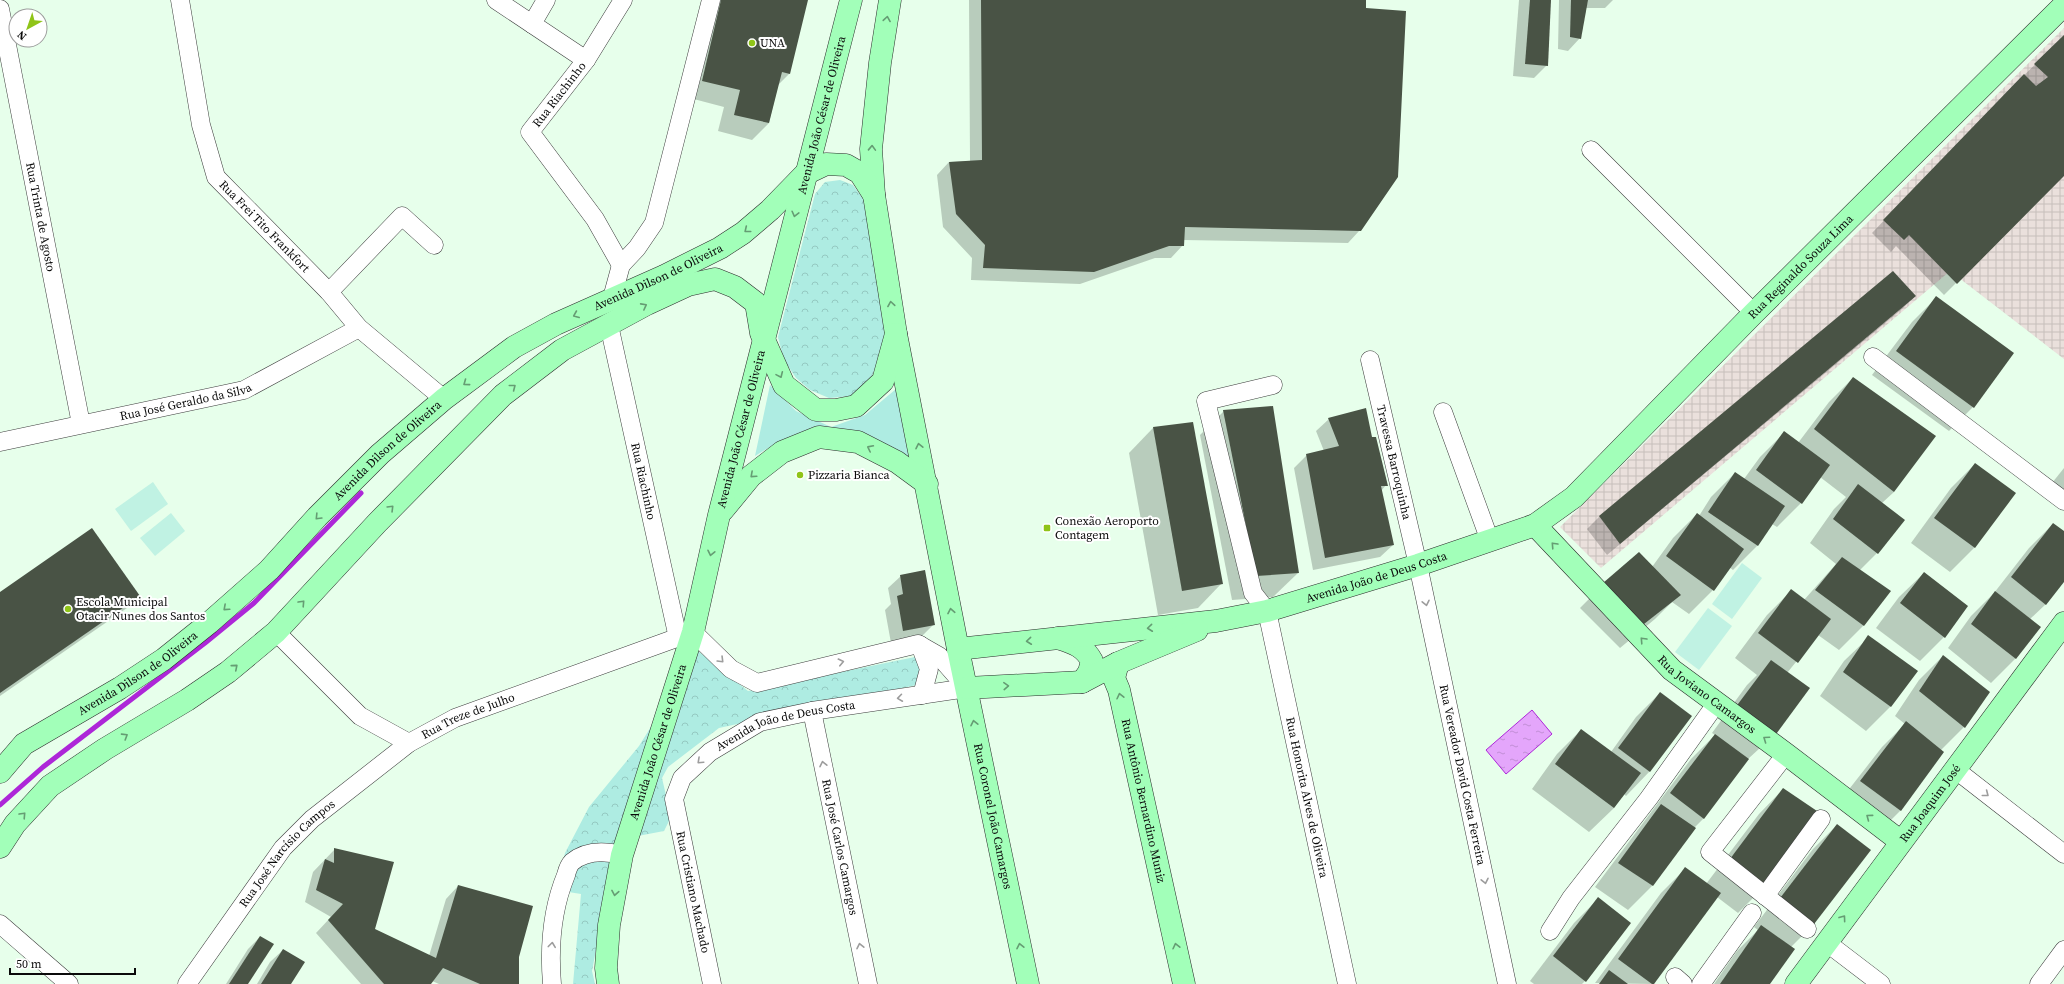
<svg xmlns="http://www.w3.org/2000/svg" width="2064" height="984" viewBox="0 0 2064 984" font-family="'Source Serif 4',serif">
<defs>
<pattern id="industrial-grid" width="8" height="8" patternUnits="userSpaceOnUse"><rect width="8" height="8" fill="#eae0dc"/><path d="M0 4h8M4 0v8" fill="none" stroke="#c7bfbb"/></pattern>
<pattern id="park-crowns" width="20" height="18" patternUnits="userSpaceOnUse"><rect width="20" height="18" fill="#aeece2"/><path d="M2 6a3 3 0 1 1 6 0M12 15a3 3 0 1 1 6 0" fill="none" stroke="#94c9c1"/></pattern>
<pattern id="water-ripples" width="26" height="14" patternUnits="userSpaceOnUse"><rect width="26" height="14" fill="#e4a6fb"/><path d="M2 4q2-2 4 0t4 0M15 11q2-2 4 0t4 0" fill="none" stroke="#c28ed6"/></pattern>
</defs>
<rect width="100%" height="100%" fill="#e7ffeb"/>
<polygon fill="url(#industrial-grid)" points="2064,28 2064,359 1950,271 1601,568 1560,527"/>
<g fill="url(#park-crowns)">
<polygon points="840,180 853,185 864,200 886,334 881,356 871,378 852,396 829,398 810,390 796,378 784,360 778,337 815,194 825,182"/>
<polygon points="698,651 748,691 915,657 923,669 921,684 719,728 668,767 662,778 671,817 664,831 617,840 592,971 595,984 573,984 581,894 556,890 565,853 589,807 639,746"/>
</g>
<polygon fill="#aeece2" points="770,385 796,411 831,427 865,415 896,389 913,461 780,441 755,456"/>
<g fill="#c0f2e3">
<polygon points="153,482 168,504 131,531 115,509"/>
<polygon points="171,513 185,531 155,556 140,538"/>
<polygon points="1742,563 1762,578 1732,619 1712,604"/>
<polygon points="1708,608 1732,626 1699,670 1675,652"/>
</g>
<polygon fill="url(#water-ripples)" stroke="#ad27d8" points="1532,710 1552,734 1506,774 1486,750"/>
<g fill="#0003">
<polygon points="709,0 807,0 789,74 778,85 769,123 752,140 718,131 724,107 686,97"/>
<polygon points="969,0 1365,0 1360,230 1348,243 1183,240 1183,245 1171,258 1155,258 1080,284 971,280 972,258 943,227 937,175 949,162 970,161"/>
<polygon points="1519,0 1550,0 1547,65 1534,78 1513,76"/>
<polygon points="1559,0 1613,0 1605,8 1586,8 1580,38 1568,51 1558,49"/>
<polygon points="2064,36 2064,175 1944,295 1896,246 1891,252 1872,233 2011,88"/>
<polygon points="1915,296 1902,309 1607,555 1587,529 1600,516"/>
<polygon points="1936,298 1973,407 1949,431 1872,375 1912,322"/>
<polygon points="1853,378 1894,492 1882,503 1877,553 1860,570 1889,591 1863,626 1839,650 1818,635 1787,673 1773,736 1748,759 1704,818 1694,828 1652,886 1628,910 1595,887 1691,759 1715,735 1712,733 1747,685 1757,675 1735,658 1767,615 1791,591 1804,600 1836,564 1810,543 1834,509 1846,497 1820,477 1801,503 1777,527 1772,524 1757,546 1733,570 1729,567 1713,590 1689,614 1672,602 1655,619 1620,648 1580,608 1604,584 1652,567 1673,538 1697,514 1699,516 1711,497 1735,473 1744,479 1760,457 1784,433 1798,443 1829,402"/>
<polygon points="1224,411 1298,573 1273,597 1232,600 1200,435"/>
<polygon points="1329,419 1386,485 1381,491 1393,545 1380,557 1313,570 1294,468 1307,455 1324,451 1316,431"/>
<polygon points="1192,423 1222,583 1198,608 1158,615 1129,453 1153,428"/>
<polygon points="1975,464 2015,493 1974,548 1950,572 1911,543 1951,488"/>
<polygon points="2064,468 2064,509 2044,493"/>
<polygon points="2053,524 2064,532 2064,580 2046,604 2030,619 2040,627 2015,659 1991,683 1948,648 1971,616 1994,593 2029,548"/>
<polygon points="1924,573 1967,606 1944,637 1920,661 1876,628 1899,597"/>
<polygon points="901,576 934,624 921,637 891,643 885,610 891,604 888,588"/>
<polygon points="0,594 139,596 127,608 0,696"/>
<polygon points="1869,637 1917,671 1890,707 1866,731 1820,696 1844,661"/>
<polygon points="1943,656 1989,693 1964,727 1941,750 1943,752 1900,811 1876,835 1836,806 1882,747 1905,724 1895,716 1919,680"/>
<polygon points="1660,693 1650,771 1626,796 1624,794 1614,808 1589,832 1532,789 1557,754 1581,730 1611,752 1636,717"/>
<polygon points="1783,789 1762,889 1738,913 1717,897 1653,984 1595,983 1661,893 1685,869 1706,884 1759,814"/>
<polygon points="1837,825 1810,928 1791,947 1769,984 1714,984 1737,951 1758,930 1754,927 1813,849"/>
<polygon points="335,849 374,929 429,956 446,899 458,886 518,957 518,984 439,984 432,981 429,984 361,984 316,933 331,917 305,902 313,872"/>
<polygon points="1598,899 1585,981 1582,984 1534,984 1530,981 1574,923"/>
<polygon points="260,937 247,984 226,984 248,949"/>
<polygon points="283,950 290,984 257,984 270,962"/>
</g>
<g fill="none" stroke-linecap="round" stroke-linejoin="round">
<polyline stroke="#ad27d8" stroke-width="5" points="0,805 43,767 205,643 254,603 361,493"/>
</g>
<g fill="#495345">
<polygon points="721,0 808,0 790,74 782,72 769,123 734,115 740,90 702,81"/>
<polygon points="981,0 1366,0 1366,8 1406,11 1398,177 1361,231 1185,227 1184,246 1169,246 1094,272 983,268 985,245 956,214 949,162 982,160"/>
<polygon points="1530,0 1551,0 1548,66 1525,64"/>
<polygon points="1571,0 1588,0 1581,39 1570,37"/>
<polygon points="2064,35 2064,176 1957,284 1909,235 1904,240 1883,220 2024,74 2036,86 2048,77 2034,64"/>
<polygon points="1893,271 1916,296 1620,544 1599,516"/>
<polygon points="1936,296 2014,353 1974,408 1896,351"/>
<polygon points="1853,377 1936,436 1894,492 1814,429"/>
<polygon points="1273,406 1299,573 1256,576 1223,410"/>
<polygon points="1366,408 1372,437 1376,437 1388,486 1381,486 1394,545 1325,558 1306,454 1339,446 1328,418"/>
<polygon points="1193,422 1223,584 1182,591 1153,427"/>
<polygon points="1784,431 1830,465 1802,504 1756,470"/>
<polygon points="1975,463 2016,493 1975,548 1934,518"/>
<polygon points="1735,472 1785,506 1758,546 1708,512"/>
<polygon points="1858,484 1905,520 1878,554 1833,519"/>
<polygon points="1697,513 1744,549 1714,591 1666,556"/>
<polygon points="2053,523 2064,531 2064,582 2046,605 2011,577"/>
<polygon points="92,528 140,596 0,693 0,592"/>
<polygon points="1639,552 1681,595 1644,624 1603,583"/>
<polygon points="1842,557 1891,591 1864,626 1815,590"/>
<polygon points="925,570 935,625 903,631 897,596 903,594 900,575"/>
<polygon points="1924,572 1968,606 1945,638 1900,603"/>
<polygon points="1791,589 1831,619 1798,663 1758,633"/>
<polygon points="1995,591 2041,627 2016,659 1971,624"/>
<polygon points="1868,635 1918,671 1891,707 1843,672"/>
<polygon points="1943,655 1990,692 1965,728 1919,691"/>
<polygon points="1771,660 1810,688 1774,737 1735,708"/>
<polygon points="1660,692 1692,716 1650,772 1618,748"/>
<polygon points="1906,721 1944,752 1901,811 1860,781"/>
<polygon points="1581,729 1641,773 1614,808 1555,764"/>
<polygon points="1715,734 1749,759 1704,819 1670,793"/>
<polygon points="1783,788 1817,811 1762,890 1727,863"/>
<polygon points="1661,804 1696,828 1653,886 1618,863"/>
<polygon points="1837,824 1871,850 1811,928 1777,902"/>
<polygon points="334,848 394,862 375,929 436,958 458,885 533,906 519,957 519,984 480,984 443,968 431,984 384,984 328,920 343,904 316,890 325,859 334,863"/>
<polygon points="1685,867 1721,893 1654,984 1652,984 1618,959"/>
<polygon points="1598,897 1631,923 1586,982 1553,956"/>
<polygon points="1761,925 1795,949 1770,984 1720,984"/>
<polygon points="260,936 274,944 248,984 229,984"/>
<polygon points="283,949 305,962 291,984 261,984"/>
<polygon points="1609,970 1628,984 1599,984"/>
</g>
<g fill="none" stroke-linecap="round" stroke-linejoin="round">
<g stroke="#3d3d3d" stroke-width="19">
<g id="street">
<path id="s1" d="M 180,0 L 201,125 L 216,177 L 329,292 L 359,328 L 444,399"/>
<polyline points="496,0 586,60"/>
<path id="s2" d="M 0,9 L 81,424"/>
<polyline points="532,24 546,0"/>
<polyline points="1591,150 1754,313"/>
<path id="s3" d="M 621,265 L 595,219 L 530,132 L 586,60 L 623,0"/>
<polyline points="329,292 402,216 434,245"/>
<polyline points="612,298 621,265 637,248 654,223 711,0"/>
<path id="s4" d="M 609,325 L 678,638"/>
<polyline points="1873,357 2064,501"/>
<path id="s5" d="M 1370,360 L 1418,565 L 1507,984"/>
<path id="s6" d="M 1273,385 L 1206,401 L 1253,593 L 1267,611 L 1347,984"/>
<polyline points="1443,412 1490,541"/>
<path id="s7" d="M 0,442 L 244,390 L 359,328"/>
<polyline points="276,632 360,716 409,743"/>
<polyline points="920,645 929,669 922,695"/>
<path id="s8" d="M 812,711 L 868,984"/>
<polyline points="1786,754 1710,852 1807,929"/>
<polyline points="1956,770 2064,854"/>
<polyline points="1765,896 1821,819"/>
<polyline points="0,924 69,984"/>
<polyline points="1550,931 1571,898 1649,798 1716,704"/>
<polyline points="1826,942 1881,984"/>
<polyline points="1675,977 1683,984"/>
<path id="s9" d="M 187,984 L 283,848 L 312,819 L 409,743 L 455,718 L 693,632 L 731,669 L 757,683 L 918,644 L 939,656 L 967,688"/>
<path d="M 552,984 C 549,948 552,909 566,875 C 567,871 569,865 572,862 C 586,850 606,851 622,855"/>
<path id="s10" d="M 712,984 L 674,799 L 682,778 L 710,752 L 760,722 L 812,711 L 967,688"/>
<polyline points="1701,984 1752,913"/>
<polyline points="2039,984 2064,950"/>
</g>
</g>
<g stroke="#2c2c2c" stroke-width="23">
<g id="secondary">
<path id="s11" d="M 890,0 L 880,63 L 871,149 L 874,195 L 896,334 L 958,649 L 1028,984"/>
<polyline points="723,510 751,476 782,452 819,437 858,442 897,462 927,484"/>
<path id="s12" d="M 1535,525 L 1672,670 L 1786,754 L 1900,841"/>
<path d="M 1058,638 C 1073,643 1084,646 1092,661 L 1089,672 L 1082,682"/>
<path id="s13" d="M 958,649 L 1216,621 L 1267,611 L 1418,565 L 1535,525 L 1574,497 L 1754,313 L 2064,5"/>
<path id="s14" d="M 1118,663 L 1114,678 L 1119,690 L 1184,984"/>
<polyline points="967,688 1082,682 1118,663 1197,630"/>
<path id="s15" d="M 0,772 L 24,744 L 120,688 L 164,659 L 209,623 L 269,570 L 317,517 L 380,454 L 444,399 L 514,347 L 556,324 L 664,276 L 720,248 L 743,233 L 770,210 L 805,174 L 826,164 L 846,165 L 860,173 L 874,195"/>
<polyline points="0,847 15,824 50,786 105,749 187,700 228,672 276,632 377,523 503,395 562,350 647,304 688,285 715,279 735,287 756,303 761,333 784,385 816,410 836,410 856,406 883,381 896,334"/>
<path id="s16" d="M 608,984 L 606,968 L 609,925 L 622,855 L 693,632 L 719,515 L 851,0"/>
<path id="s17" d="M 1796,984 L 2064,623"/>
</g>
</g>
<use href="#street" stroke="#fff" stroke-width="18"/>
<use href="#secondary" stroke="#a2ffb9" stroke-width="22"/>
</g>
<defs><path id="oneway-chevron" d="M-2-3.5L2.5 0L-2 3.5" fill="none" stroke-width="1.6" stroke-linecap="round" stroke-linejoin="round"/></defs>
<g stroke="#659d73">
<use href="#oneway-chevron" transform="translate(887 19) rotate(-81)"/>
<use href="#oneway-chevron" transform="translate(872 148) rotate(-88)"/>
<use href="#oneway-chevron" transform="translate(795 214) rotate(104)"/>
<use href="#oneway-chevron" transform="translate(747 230) rotate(141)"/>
<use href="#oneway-chevron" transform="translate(891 304) rotate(-99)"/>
<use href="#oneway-chevron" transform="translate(644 306) rotate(-28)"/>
<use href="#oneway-chevron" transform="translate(576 315) rotate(157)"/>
<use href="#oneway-chevron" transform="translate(780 375) rotate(66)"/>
<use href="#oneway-chevron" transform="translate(466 383) rotate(144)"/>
<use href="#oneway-chevron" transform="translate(513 387) rotate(-38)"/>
<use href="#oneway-chevron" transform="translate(919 446) rotate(-102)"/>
<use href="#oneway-chevron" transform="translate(870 448) rotate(-153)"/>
<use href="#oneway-chevron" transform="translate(753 475) rotate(138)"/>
<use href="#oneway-chevron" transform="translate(391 508) rotate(-45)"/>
<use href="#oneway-chevron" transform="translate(318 517) rotate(134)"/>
<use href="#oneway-chevron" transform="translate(1554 545) rotate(-133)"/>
<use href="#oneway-chevron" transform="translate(711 553) rotate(102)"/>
<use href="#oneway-chevron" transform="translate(302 603) rotate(-47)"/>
<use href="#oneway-chevron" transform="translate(226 608) rotate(138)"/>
<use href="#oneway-chevron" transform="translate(951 611) rotate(-101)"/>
<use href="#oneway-chevron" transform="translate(1150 628) rotate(174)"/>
<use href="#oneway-chevron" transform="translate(1643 640) rotate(-133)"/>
<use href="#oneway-chevron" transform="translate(1029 641) rotate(174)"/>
<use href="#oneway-chevron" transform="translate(235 667) rotate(-41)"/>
<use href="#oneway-chevron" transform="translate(1006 686) rotate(-3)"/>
<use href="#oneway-chevron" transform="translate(1120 696) rotate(-103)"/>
<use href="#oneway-chevron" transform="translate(974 723) rotate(-102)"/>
<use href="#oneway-chevron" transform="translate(125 736) rotate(-32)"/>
<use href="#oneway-chevron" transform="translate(1766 739) rotate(-145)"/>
<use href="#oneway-chevron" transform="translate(23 815) rotate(-47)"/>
<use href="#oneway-chevron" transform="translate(1869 817) rotate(-143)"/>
<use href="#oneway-chevron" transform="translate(615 893) rotate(100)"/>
<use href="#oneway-chevron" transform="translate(1843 918) rotate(-54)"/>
<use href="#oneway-chevron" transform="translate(1020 946) rotate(-102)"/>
<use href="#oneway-chevron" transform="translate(1176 946) rotate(-103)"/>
</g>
<g stroke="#9d9d9d">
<use href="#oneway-chevron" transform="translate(1426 603) rotate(78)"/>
<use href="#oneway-chevron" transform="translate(721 660) rotate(45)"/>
<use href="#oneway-chevron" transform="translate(841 662) rotate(-13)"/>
<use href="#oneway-chevron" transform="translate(900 698) rotate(172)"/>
<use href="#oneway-chevron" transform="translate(700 761) rotate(137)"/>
<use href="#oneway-chevron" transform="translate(823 764) rotate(-102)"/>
<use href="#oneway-chevron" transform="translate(1986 794) rotate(38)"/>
<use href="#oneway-chevron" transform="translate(1485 881) rotate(78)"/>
<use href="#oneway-chevron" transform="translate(552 945) rotate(-83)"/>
<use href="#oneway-chevron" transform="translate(860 946) rotate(-102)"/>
</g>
<g fill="#8fc418" stroke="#fff" stroke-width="1.5">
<circle cx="752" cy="43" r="4"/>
<circle cx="800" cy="475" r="4"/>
<rect x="1043" y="524" width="8" height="8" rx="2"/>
<circle cx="68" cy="609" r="4"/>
</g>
<g text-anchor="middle" stroke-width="4" stroke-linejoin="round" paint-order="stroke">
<g font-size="12" fill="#0a0a0a" stroke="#fff" text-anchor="start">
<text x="760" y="47">UNA</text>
<text x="808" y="479">Pizzaria Bianca</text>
<text x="1055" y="525">Conexão Aeroporto<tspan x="1055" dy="14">Contagem</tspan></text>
<text x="76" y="606">Escola Municipal<tspan x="76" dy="14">Otacir Nunes dos Santos</tspan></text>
</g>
<g font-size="12" fill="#0a0a0a" stroke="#fff">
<text dy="4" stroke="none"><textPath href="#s3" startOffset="209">Rua Riachinho</textPath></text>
<text dy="4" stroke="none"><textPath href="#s16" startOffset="897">Avenida João César de Oliveira</textPath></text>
<text dy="4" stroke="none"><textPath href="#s2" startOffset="212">Rua Trinta de Agosto</textPath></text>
<text dy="4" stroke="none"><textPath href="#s1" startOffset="250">Rua Frei Tito Frankfort</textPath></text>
<text dy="4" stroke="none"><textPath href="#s13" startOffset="964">Rua Reginaldo Souza Lima</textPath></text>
<text dy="4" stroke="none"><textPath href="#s15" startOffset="831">Avenida Dilson de Oliveira</textPath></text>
<text dy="4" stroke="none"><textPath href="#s7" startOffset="190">Rua José Geraldo da Silva</textPath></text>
<text dy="4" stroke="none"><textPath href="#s16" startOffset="573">Avenida João César de Oliveira</textPath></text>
<text dy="4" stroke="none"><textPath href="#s15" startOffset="507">Avenida Dilson de Oliveira</textPath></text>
<text dy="4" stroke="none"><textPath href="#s5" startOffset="105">Travessa Barroquinha</textPath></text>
<text dy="4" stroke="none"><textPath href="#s4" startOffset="160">Rua Riachinho</textPath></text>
<text dy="4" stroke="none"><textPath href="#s13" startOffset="426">Avenida João de Deus Costa</textPath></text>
<text dy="4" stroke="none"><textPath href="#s15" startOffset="171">Avenida Dilson de Oliveira</textPath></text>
<text dy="4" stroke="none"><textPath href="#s12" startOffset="242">Rua Joviano Camargos</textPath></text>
<text dy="4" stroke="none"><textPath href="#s9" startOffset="396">Rua Treze de Julho</textPath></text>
<text dy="4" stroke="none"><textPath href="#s10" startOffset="331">Avenida João de Deus Costa</textPath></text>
<text dy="4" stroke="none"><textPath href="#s16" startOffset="249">Avenida João César de Oliveira</textPath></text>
<text dy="4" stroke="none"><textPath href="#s5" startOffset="425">Rua Vereador David Costa Ferreira</textPath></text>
<text dy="4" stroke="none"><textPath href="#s6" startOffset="480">Rua Honorita Alves de Oliveira</textPath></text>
<text dy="4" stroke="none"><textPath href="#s14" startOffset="142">Rua Antônio Bernardino Muniz</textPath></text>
<text dy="4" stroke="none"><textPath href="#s17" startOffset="225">Rua Joaquim José</textPath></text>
<text dy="4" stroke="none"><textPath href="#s11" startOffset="829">Rua Coronel João Camargos</textPath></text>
<text dy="4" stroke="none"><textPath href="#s8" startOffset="139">Rua José Carlos Camargos</textPath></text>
<text dy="4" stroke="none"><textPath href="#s9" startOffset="165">Rua José Narcísio Campos</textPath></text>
<text transform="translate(693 892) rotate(78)" y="4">Rua Cristiano Machado</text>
</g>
</g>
<g transform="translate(28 28) rotate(220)"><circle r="19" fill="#ffffff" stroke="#9d9d9d"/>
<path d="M0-3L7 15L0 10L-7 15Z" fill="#8fc418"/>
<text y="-6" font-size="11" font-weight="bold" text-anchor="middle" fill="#0a0a0a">N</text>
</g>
<path d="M10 968v6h125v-6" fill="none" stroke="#0a0a0a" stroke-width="2"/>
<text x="16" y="968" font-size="12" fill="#0a0a0a" stroke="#ffffff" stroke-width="3" paint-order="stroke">50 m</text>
</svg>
